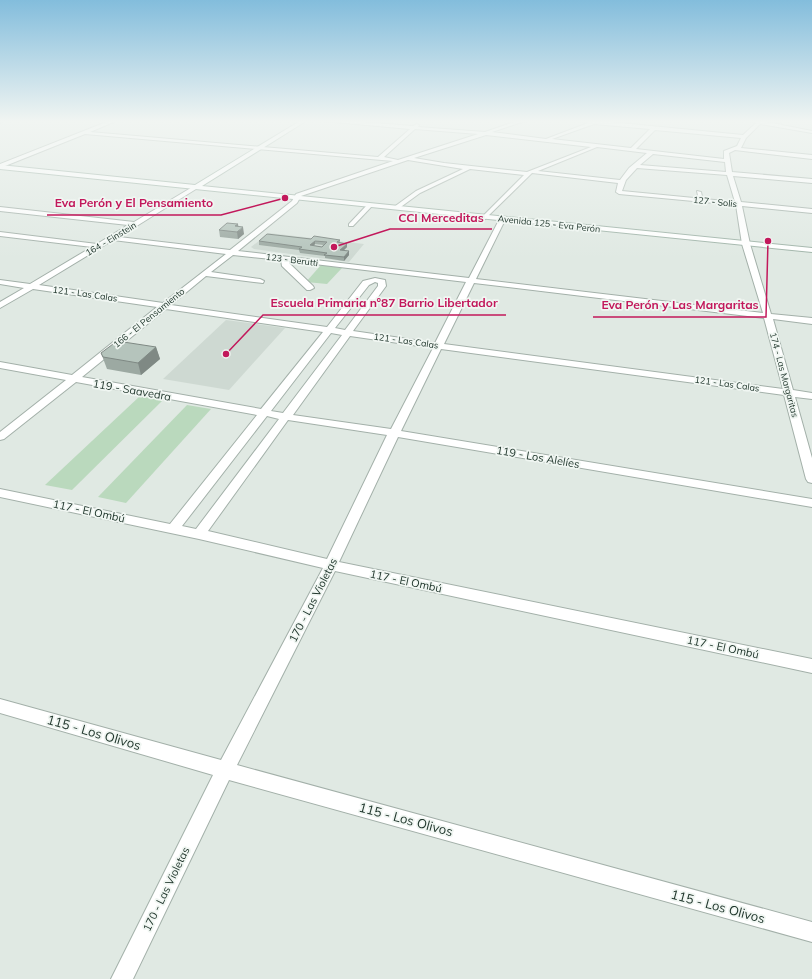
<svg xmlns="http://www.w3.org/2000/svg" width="812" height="979" viewBox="0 0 812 979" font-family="Mulish,sans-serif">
<rect width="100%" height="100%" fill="#e0e9e3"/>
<g fill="#ced9d2">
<polygon points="269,233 364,244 349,262 254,249 251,247"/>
<polygon points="226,320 285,328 229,390 163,379"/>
</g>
<g fill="#bad9bd">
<polygon points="321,265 342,268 327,284 306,282"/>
<polygon points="140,396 163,400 72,490 45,485"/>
<polygon points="187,405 211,409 126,503 98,497"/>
</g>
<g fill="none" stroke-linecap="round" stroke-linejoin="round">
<g stroke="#a3b0a9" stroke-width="2">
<polygon id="lane" points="697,191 701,192 703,201 699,200"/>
</g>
<g stroke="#a3b0a9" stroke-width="2">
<g id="street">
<polygon points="0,121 3,121 0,123"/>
<path d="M 109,121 L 116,121 L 90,132 L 378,157 L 410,129 L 323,121 L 348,121 L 413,126 L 417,124 L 419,125 L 418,127 L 485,132 L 517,121 L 525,121 L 492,132 L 546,139 L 588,123 L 580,121 L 600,121 L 743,135 L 756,123 L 751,121 L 762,121 L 812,131 L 812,133 L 760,124 L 746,138 L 741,148 L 812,155 L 812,159 L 735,150 L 729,153 L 732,172 L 812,179 L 812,183 L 733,176 L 741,202 L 812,209 L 812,213 L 742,206 L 750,244 L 771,314 L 812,318 L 812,324 L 773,319 L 793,390 L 812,393 L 812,399 L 795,397 L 812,458 L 812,483 L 808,482 L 806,479 L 784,395 L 441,349 L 401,431 L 812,499 L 812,507 L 398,437 L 339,562 L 812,659 L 812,673 L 335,571 L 237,765 L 812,922 L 812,942 L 229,780 L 133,979 L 111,979 L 213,775 L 0,713 L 0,699 L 221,760 L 323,568 L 199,539 L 0,497 L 0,489 L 170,524 L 257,415 L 76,382 L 4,439 L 0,440 L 0,432 L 66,380 L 0,368 L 0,362 L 72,375 L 157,307 L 33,289 L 0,308 L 0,302 L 24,288 L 0,284 L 0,280 L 30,284 L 92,247 L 0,236 L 0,232 L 97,244 L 128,225 L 0,211 L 0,207 L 134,222 L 194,186 L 197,188 L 196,189 L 119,237 L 230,250 L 292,201 L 296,194 L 393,161 L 85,134 L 0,168 L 0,164 ZM 594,124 L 650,129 L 631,148 L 552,139 ZM 415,129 L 478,134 L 398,160 L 384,157 ZM 655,130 L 741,138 L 737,146 L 724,151 L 724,159 L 636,149 ZM 486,135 L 591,147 L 527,172 L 444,163 L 414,158 ZM 597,147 L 647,153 L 629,168 L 620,180 L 538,171 ZM 653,154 L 725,162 L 726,172 L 640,165 ZM 408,160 L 463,169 L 416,191 L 394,207 L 394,209 L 398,209 L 420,193 L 470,169 L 524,175 L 482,217 L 482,219 L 484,220 L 532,173 L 618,183 L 616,192 L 619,194 L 736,205 L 742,244 L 763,313 L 476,279 L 505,220 L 502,218 L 499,220 L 469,278 L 238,251 L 297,203 L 301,196 ZM 637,168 L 727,175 L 735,202 L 622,191 L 626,180 ZM 113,240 L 226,254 L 163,303 L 39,285 ZM 233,255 L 281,260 L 282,266 L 307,290 L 310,290 L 314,288 L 313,286 L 289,263 L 289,261 L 466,282 L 435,343 L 353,331 L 386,286 L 385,280 L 375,278 L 363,281 L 327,327 L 171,305 L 206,276 L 263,283 L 264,281 L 260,279 L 211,272 ZM 375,282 L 378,283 L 378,286 L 345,330 L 335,328 L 369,285 ZM 474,283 L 764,318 L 783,389 L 444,344 ZM 166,309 L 323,332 L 261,409 L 82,377 ZM 331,333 L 342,335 L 283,413 L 271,411 ZM 350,336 L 433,348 L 391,429 L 293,415 ZM 267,416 L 279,419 L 196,529 L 182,526 ZM 288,420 L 387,435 L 327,559 L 208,531 Z"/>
<polygon points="368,204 373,205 353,226 349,226 349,224"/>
</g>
</g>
<g stroke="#a0b4a9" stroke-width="2">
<polygon id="secondary" points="300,121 306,121 202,186 812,248 812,252 0,169 0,165 195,185"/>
</g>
<use href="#lane" fill="#fff" fill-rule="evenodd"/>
<use href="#street" fill="#fff" fill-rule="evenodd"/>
<use href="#secondary" fill="#fff" fill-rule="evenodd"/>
</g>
<g fill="#9ca9a2" fill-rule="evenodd">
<polygon points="238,224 238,226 244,234 238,239 220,237 219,230"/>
<path d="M 340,240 L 340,243 L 347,247 L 343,251 L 349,251 L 349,255 L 344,261 L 325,258 L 325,256 L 300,253 L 299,250 L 259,245 L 259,241 ZM 315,244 L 323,245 L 322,247 L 314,246 Z"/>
<polygon points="156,347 160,359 141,375 107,369 101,353"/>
</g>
<g fill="#7f8984">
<polygon points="238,224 239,231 243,227 244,234 238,239 237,232 235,226"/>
<polygon points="315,241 315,244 310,249 310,245"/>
<polygon points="347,244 347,247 340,254 340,250"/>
<polygon points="349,251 349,255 344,261 344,257"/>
<polygon points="156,347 160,359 141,375 138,363"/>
</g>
<g fill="#b5c4bc" stroke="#7f8984" fill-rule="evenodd">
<polygon points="227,223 238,224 235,226 243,227 237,232 219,230"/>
<path d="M 267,234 L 311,239 L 314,236 L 340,240 L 337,242 L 347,244 L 340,250 L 349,251 L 344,257 L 324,255 L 327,253 L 299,249 L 302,247 L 259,241 ZM 315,241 L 327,242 L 322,247 L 310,245 Z"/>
<polygon points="117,341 156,347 138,363 103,357 101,353"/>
</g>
<linearGradient id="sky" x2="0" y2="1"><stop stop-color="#83bddc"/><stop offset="0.47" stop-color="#f1f5f2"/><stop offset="1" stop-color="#f1f5f2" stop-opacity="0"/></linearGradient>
<rect width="812" height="258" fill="url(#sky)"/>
<g text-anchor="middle" stroke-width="3.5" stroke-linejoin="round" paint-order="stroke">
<g font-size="9" fill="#22382e" stroke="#f0f6f2">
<text transform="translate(715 202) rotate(6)" y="3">127 - Solis</text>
<text transform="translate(549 224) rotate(6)" y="3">Avenida 125 - Eva Perón</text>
<text transform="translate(111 239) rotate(-31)" y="3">164 - Einstein</text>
<text transform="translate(292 260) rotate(7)" y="3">123 - Berutti</text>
<text transform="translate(85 294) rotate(8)" y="3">121 - Las Calas</text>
<text transform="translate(149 318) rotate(-39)" y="3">166 - El Pensamiento</text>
<text transform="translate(406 341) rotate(8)" y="3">121 - Las Calas</text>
<text transform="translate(784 375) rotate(75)" y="3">174 - Las Margaritas</text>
<text transform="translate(727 384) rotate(8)" y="3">121 - Las Calas</text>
</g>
<g font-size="11" fill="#22382e" stroke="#f0f6f2">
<text transform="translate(132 390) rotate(10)" y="4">119 - Saavedra</text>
<text transform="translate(538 457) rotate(10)" y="4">119 - Los Alelíes</text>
<text transform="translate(89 511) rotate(12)" y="4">117 - El Ombú</text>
<text transform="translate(406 581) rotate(12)" y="4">117 - El Ombú</text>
<text transform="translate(313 600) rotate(-63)" y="4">170 - Las Violetas</text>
<text transform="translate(723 647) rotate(12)" y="4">117 - El Ombú</text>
<text transform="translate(166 889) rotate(-64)" y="4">170 - Las Violetas</text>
</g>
<g font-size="13" fill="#22382e" stroke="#f0f6f2">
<text transform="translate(94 732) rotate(16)" y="5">115 - Los Olivos</text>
<text transform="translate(406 819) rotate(15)" y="5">115 - Los Olivos</text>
<text transform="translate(718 906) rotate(15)" y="5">115 - Los Olivos</text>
</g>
</g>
<path fill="none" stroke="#c2185b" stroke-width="1.5" d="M285 198L221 215H47M334 247L390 229H492M226 354L263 315H506M768 241L766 317H593"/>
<g fill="#c2185b" stroke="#f0f6f2" stroke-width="1.5">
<circle cx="285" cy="198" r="4"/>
<circle cx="334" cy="247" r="4"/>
<circle cx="226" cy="354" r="4"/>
<circle cx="768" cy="241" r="4"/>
</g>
<g font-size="12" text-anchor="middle" font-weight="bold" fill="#c2185b" stroke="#f0f6f2" stroke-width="3.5" stroke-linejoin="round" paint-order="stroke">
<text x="134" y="207">Eva Perón y El Pensamiento</text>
<text x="441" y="222">CCI Merceditas</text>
<text x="384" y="307">Escuela Primaria n°87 Barrio Libertador</text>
<text x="680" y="309">Eva Perón y Las Margaritas</text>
</g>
</svg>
